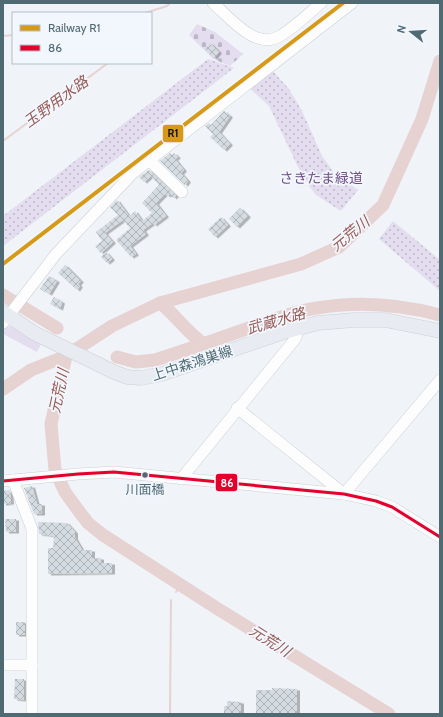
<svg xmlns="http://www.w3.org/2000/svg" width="443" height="717" viewBox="0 0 443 717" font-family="Cabin,'Noto Sans JP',sans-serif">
<defs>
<pattern id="cemetery-stones" width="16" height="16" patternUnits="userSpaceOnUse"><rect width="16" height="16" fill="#e4ddef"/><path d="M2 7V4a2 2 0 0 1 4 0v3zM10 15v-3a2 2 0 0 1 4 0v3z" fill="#bbb7c6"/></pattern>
<pattern id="park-dots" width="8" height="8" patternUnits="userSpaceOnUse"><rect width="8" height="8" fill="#e4ddef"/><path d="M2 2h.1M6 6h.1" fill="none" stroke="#bbb7c6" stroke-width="1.8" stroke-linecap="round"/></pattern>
<pattern id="building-cross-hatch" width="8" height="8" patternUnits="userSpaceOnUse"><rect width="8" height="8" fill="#d5dce1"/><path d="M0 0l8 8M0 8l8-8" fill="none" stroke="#afb6bb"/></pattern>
<filter id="shadow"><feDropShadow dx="3" dy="1.5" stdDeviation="0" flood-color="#0004"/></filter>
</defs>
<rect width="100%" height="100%" fill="#f0f3f8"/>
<polygon fill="#e4ddef" points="12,326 42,342 37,352 3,334 4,328"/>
<polygon fill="url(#cemetery-stones)" points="197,24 215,32 243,54 230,66 213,59 189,35"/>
<g fill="url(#park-dots)">
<polygon points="208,59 234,68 3,246 3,216"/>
<polygon points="271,69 289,89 302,111 322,156 335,174 358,190 341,211 316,195 309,186 298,167 269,106 247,86"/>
<polygon points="393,221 440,260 440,291 379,239"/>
</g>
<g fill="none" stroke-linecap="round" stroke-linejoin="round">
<g stroke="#e7d2d2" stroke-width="2">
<polyline points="145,13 167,6 170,3"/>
<polyline points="3,36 13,35"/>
<polyline points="3,141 108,63"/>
<polyline points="176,592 181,585"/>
<polyline points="170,714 171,600"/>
</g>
<g stroke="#e7d2d2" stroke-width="13">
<polyline points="3,295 57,328"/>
<path d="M 160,303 C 176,315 187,333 204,344"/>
<polyline points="66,356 51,424 55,470 65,492 78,510 88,523 103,535 218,609 389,714"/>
<path d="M 117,357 L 136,362 L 155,360 C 187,350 220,338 252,327 C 273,320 295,311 317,308 C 358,301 399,304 440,315"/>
<polyline points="3,389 31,370 66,356 112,326 160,303 301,264 339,247 383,205 422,119 440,61"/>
</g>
</g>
<g fill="url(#building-cross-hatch)" filter="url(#shadow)">
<polygon points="210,43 219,52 214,58 205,49"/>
<polygon points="224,111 230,116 219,132 230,144 224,150 210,137 213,134 205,126 209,123 211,125"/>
<polygon points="170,153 172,155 174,153 178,157 175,159 184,170 181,173 188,181 185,185 160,161"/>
<polygon points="149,170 176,195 174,198 170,194 168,196 165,194 156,203 166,216 154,225 153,223 143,230 146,234 130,246 136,254 131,257 116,240 130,228 123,220 105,233 113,242 101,253 95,246 102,241 96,232 118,215 110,207 117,200 129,216 135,211 142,221 152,213 142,203 159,185 151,176 144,182 139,177"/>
<polygon points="240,208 248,216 237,227 229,219"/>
<polygon points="221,217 228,225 215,237 208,229"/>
<polygon points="106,252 112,259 107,263 101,257"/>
<polygon points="65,265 81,281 78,284 80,286 77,290 58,273"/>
<polygon points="49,276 57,281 49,294 40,289"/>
<polygon points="54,297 62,302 60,309 50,304"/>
<polygon points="32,486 37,504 42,504 42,514 34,514 24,488"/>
<polygon points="10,490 11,503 3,504 3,491"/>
<polygon points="5,519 16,519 16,532 6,532"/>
<polygon points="38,522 67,523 75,532 75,538 82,550 92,550 92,558 101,558 101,563 112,563 112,573 48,574 48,548 53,548 54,536 39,534"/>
<rect x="16" y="622" width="9" height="13"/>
<polygon points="15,679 24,679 24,700 14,699"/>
<polygon points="272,688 297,689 297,714 256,714 256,690 272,690"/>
<polygon points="227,701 241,702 241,714 224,714 224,706 227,706"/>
</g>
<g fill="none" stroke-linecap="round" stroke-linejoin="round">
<g stroke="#cbd0d4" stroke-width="12">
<g id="minor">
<path d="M 213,3 C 229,17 256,51 280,36 C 295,27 308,14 321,3"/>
<polyline points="149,160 182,192"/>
<polyline points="3,323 56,254 133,173 352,3"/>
<polyline points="237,408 344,494"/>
<polyline points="181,479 296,338 298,328"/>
<polyline points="13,480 32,529 32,714"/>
<polyline points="3,481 78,474 114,472 344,494 376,501 392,507 440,537"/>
<polyline points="344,494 440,380"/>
<polyline points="3,665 32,665"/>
</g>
</g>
<g stroke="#ccd0d4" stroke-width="15">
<polyline id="major" points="3,312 34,333 114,372 127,377 141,378 162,374 284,332 318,323 354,320 385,320 440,331"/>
</g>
<use href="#minor" stroke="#fdfdfe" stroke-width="11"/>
<use href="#major" stroke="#e8ecf2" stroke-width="14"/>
<g stroke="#f2f7fe" stroke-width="6">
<polyline id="bus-1" points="3,481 78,474 114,472 344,494 376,501 392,507 440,537"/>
</g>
<use href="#bus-1" stroke="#e4002b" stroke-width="3"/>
<g stroke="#f2f7fe" stroke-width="7">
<polyline id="rail-1" points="3,264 343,3"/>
</g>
<use href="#rail-1" stroke="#d69a17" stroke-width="4"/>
</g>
<circle fill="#506a74" stroke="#f2f7fe" stroke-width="1.5" cx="145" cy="475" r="3.5"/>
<g text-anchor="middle" stroke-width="3.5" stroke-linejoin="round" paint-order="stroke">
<g font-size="13" fill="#506a74" stroke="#f2f7fe">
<text x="145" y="494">川面橋</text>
</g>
<g font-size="14" fill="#714f84" stroke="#f2f7fe">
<text x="321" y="183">さきたま緑道</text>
</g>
<g font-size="14" fill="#506a74" stroke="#f2f7fe">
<text transform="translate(192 363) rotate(-18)" y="5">上中森鴻巣線</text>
</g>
<g font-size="15" font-style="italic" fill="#995d56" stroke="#f2f7fe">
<text transform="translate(56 102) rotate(-36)" y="5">玉野用水路</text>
<text transform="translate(350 234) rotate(-39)" y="5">元荒川</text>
<text transform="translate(276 321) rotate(-16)" y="5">武蔵水路</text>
<text transform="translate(59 391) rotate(-78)" y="5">元荒川</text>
<text transform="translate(270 641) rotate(32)" y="5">元荒川</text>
</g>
</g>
<g stroke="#f2f7fe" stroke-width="1.5">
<rect x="162" y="124" width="22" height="19" rx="4" fill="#d69a17"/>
<rect x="215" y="473" width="23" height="19" rx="4" fill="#e4002b"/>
</g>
<g font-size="11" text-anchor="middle" font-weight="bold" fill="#fff">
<text x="227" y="487">86</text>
</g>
<g font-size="11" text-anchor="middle" font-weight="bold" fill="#111">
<text x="173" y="137">R1</text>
</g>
<rect width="443" height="717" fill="none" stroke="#506a74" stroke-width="8"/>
<rect x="12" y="12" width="140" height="52" fill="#f2f7fe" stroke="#b1bfc7"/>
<rect x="20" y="25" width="20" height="6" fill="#d69a17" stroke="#b1bfc7"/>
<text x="48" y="32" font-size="12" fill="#506a74">Railway R1</text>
<rect x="20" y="45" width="20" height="6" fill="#e4002b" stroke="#b1bfc7"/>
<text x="48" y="52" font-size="12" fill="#506a74">86</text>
<g transform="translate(411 32) rotate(287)" stroke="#f2f7fe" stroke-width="3" paint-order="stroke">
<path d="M0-3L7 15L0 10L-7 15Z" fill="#506a74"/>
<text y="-6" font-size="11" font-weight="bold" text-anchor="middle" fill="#506a74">N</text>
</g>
</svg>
